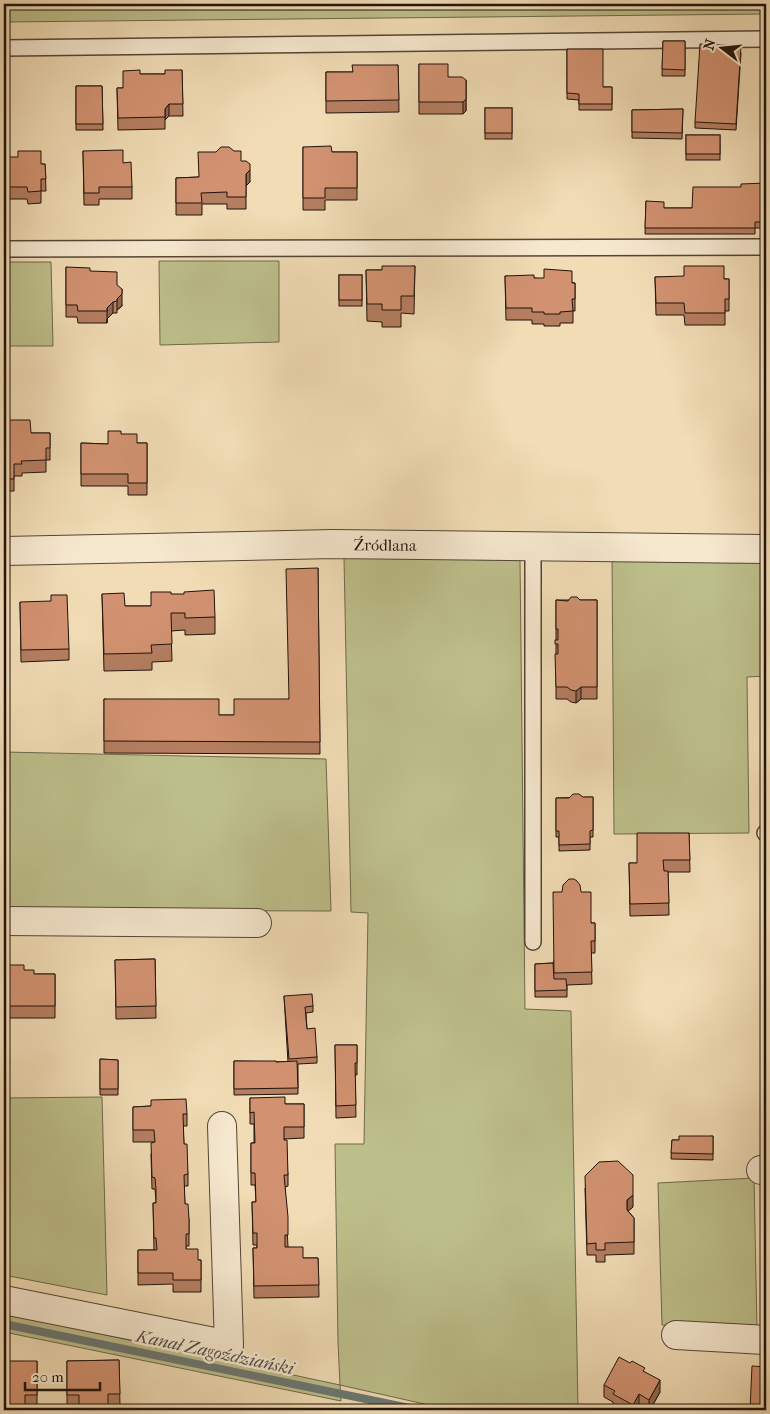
<svg xmlns="http://www.w3.org/2000/svg" width="770" height="1414" viewBox="0 0 770 1414" font-family="'IM FELL French Canon',serif">
<rect width="100%" height="100%" fill="#f1dcb5"/>
<filter id="stains"><feTurbulence type="fractalNoise" baseFrequency=".004" numOctaves="4"/><feColorMatrix values="0 0 0 0 .2 0 0 0 0 .09 0 0 0 0 .02 0 0 0 .5 -.17"/></filter>
<radialGradient id="worn" r=".72"><stop offset=".6" stop-color="#630" stop-opacity="0"/><stop offset="1" stop-color="#630" stop-opacity=".3"/></radialGradient>
<g fill="#bdbf8b" stroke="#6e694b">
<polygon points="4,4 766,4 766,14 4,22"/>
<polygon points="159,261 279,261 279,342 160,345"/>
<polygon points="4,262 51,262 53,346 4,346"/>
<polygon points="612,555 766,556 766,676 747,677 749,833 614,834"/>
<polygon points="344,558 520,560 525,1009 571,1011 578,1410 451,1410 340,1385 341,1401 4,1332 4,1313 340,1385 338,1342 335,1144 364,1144 368,913 351,912"/>
<polygon points="4,752 326,759 331,911 4,910"/>
<polygon points="102,1097 107,1295 4,1275 4,1098"/>
<polygon points="754,1178 757,1329 662,1325 658,1183"/>
</g>
<g fill="none" stroke-linecap="round" stroke-linejoin="round">
<polyline stroke="#6b7772" stroke-width="8" points="4,1324 419,1410"/>
<g stroke="#544536" stroke-width="18">
<g id="service">
<polyline points="4,48 766,39"/>
<polyline points="4,249 766,247"/>
<polyline points="533,547 533,942"/>
<polyline points="765,833 766,832"/>
</g>
</g>
<g stroke="#544536" stroke-width="30">
<g id="minor">
<path id="s1" d="M 4,551 L 333,544 L 766,549"/>
<polyline points="4,921 257,923"/>
<polyline points="761,1170 766,1170"/>
<polyline points="4,1300 229,1345 222,1126"/>
<polyline points="676,1335 766,1340"/>
</g>
</g>
<use href="#service" stroke="#f6e8cf" stroke-width="15"/>
<use href="#minor" stroke="#f6e8cf" stroke-width="28"/>
</g>
<g fill="#b57e61" stroke="#20130b">
<polygon points="663,41 685,41 685,76 662,76"/>
<polygon points="567,49 603,87 612,87 612,110 579,110 579,100 567,99"/>
<polygon points="741,53 736,130 695,128 695,122"/>
<polygon points="419,64 448,77 466,80 466,111 463,114 419,114"/>
<polygon points="398,65 399,112 326,113 326,72 352,72"/>
<polygon points="182,70 183,116 169,116 165,120 165,129 118,130 117,88 123,88 140,74 165,74"/>
<polygon points="76,86 102,86 103,130 76,130"/>
<rect x="485" y="108" width="27" height="31"/>
<polygon points="683,109 682,139 632,138 632,110"/>
<rect x="686" y="135" width="34" height="25"/>
<polygon points="303,147 332,152 357,152 357,200 325,200 325,210 303,210"/>
<polygon points="83,151 123,163 132,187 132,199 99,199 99,205 84,205"/>
<polygon points="4,157 41,164 45,164 46,191 41,191 41,203 28,204 27,199 4,199"/>
<polygon points="241,161 250,182 246,186 246,209 227,209 227,204 202,204 202,215 176,215 176,178 199,177"/>
<polygon points="766,183 766,228 755,228 755,234 645,234 646,201 664,208 692,208 741,187"/>
<polygon points="415,266 414,314 401,313 401,327 382,327 382,322 367,321 366,270 382,270"/>
<polygon points="66,267 117,285 122,306 117,310 117,313 113,313 107,319 107,323 78,323 77,317 66,317"/>
<rect x="339" y="275" width="23" height="31"/>
<polygon points="505,276 534,278 575,283 575,311 573,311 573,323 560,323 560,326 544,326 544,324 532,324 532,320 506,320"/>
<polygon points="655,277 729,279 729,311 725,311 725,325 685,325 684,315 656,315"/>
<polygon points="764,343 766,343 766,402 762,402"/>
<polygon points="4,420 31,433 50,433 50,460 46,460 46,472 22,473 22,476 14,476 14,491 4,491"/>
<polygon points="121,434 137,443 147,443 147,495 128,495 128,486 81,486 81,443 108,444"/>
<polygon points="318,568 320,754 104,753 104,699 219,715 234,715 289,699"/>
<polygon points="102,594 125,606 151,606 171,594 215,617 215,634 185,635 185,630 171,631 172,661 152,662 152,670 104,671"/>
<polygon points="556,600 597,600 597,699 581,699 576,703 571,702 567,699 556,699"/>
<polygon points="20,602 69,649 69,660 21,662"/>
<polygon points="764,713 766,713 766,738 764,737"/>
<polygon points="593,797 593,837 590,837 590,850 559,851 559,837 556,837 556,798"/>
<polygon points="689,833 690,872 668,872 669,915 630,916 629,863 637,863"/>
<polygon points="581,892 591,923 595,923 595,953 591,953 592,984 567,985 567,997 535,997 535,964 553,963"/>
<polygon points="155,959 156,1018 116,1019 115,960"/>
<polygon points="7,965 24,970 34,974 55,974 55,1018 7,1018"/>
<polygon points="284,996 313,1006 313,1012 306,1013 307,1029 317,1057 317,1063 298,1064 298,1094 234,1095 234,1061 288,1062"/>
<polygon points="335,1045 357,1045 357,1075 355,1075 356,1117 336,1118"/>
<polygon points="100,1059 118,1060 118,1095 100,1095"/>
<polygon points="250,1098 285,1104 304,1104 304,1138 284,1139 288,1175 288,1186 285,1187 288,1247 303,1258 318,1258 319,1297 254,1298 253,1248 257,1248 257,1245 253,1245 252,1202 256,1202 255,1185 251,1185 251,1143 254,1143 254,1124 250,1124"/>
<polygon points="151,1106 187,1114 187,1126 183,1126 184,1144 188,1174 188,1186 184,1186 185,1204 189,1219 189,1246 186,1246 186,1249 198,1260 201,1260 201,1292 173,1292 173,1284 138,1285 138,1250 154,1250 153,1203 156,1203 156,1202 155,1189 152,1189 151,1155 154,1142 133,1142 133,1107"/>
<polygon points="713,1136 713,1160 671,1159 672,1140 679,1140"/>
<polygon points="585,1188 633,1207 628,1211 634,1218 634,1254 605,1255 605,1262 596,1262 596,1255 587,1255"/>
<polygon points="119,1360 120,1406 67,1406 67,1361"/>
<polygon points="37,1361 37,1407 25,1407 4,1410"/>
<polygon points="645,1372 660,1392 650,1410 646,1410 639,1406 636,1410 621,1410 613,1405 613,1402 604,1397 604,1385"/>
</g>
<g fill="#93664f" stroke="#20130b">
<polygon points="466,80 466,111 463,114 463,102"/>
<polygon points="169,104 169,116 165,120 165,109"/>
<polygon points="250,170 250,182 246,186 246,174"/>
<polygon points="122,289 122,306 117,310 117,299"/>
<polygon points="113,302 113,313 107,319 107,323 107,308"/>
<polygon points="581,687 581,699 576,703 576,691"/>
<polygon points="633,1195 633,1207 627,1212 627,1200"/>
<polygon points="660,1380 660,1392 650,1410 649,1410 649,1400"/>
<polygon points="639,1394 639,1406 636,1410 633,1410 633,1405"/>
</g>
<g fill="#d29271" stroke="#20130b">
<polygon points="663,41 685,41 685,70 662,69"/>
<polygon points="700,44 741,46 736,124 695,122"/>
<polygon points="567,49 603,49 603,87 612,87 612,104 579,104 579,94 567,93"/>
<polygon points="419,64 448,64 448,77 462,77 466,80 466,99 463,102 419,102"/>
<polygon points="352,65 398,65 399,100 326,101 326,72 353,72"/>
<polygon points="140,70 140,74 165,74 165,70 182,70 183,104 169,104 165,109 165,117 118,118 117,88 123,88 123,71"/>
<polygon points="76,86 102,86 103,124 76,124"/>
<rect x="485" y="108" width="27" height="25"/>
<polygon points="683,109 682,133 632,132 632,110"/>
<rect x="686" y="135" width="34" height="19"/>
<polygon points="331,146 332,152 357,152 357,188 325,188 325,198 303,198 303,147"/>
<polygon points="221,147 229,147 234,151 241,151 241,161 246,161 250,164 250,170 246,174 246,197 227,197 227,192 201,193 202,203 176,203 176,178 199,177 198,152 216,152"/>
<polygon points="123,150 123,163 131,162 132,187 99,187 99,193 84,193 83,151"/>
<polygon points="18,151 41,151 41,164 45,164 46,179 41,179 41,191 28,192 27,187 4,187 4,157 18,157"/>
<polygon points="766,183 766,222 755,222 755,228 645,228 646,201 664,202 664,208 692,208 693,187 741,187 741,184"/>
<polygon points="382,266 415,266 414,296 401,296 401,310 382,310 382,304 367,304 366,270 382,270"/>
<polygon points="684,266 724,266 724,279 729,279 729,299 725,299 725,313 685,313 684,303 656,303 655,277 684,276"/>
<polygon points="66,267 90,268 90,271 117,272 117,285 122,289 122,294 117,299 117,301 113,302 107,308 107,311 78,311 77,305 66,305"/>
<polygon points="544,269 572,271 572,283 575,283 575,299 572,299 573,311 560,312 560,314 544,314 544,312 532,312 532,308 506,308 505,276 534,275 534,278 544,278"/>
<rect x="339" y="275" width="23" height="25"/>
<polygon points="764,343 766,343 766,396 762,396"/>
<polygon points="4,420 30,420 31,433 50,433 50,448 46,448 46,460 21,461 22,464 14,464 14,479 4,479"/>
<polygon points="108,431 121,431 121,434 137,434 137,443 147,443 147,483 128,483 128,474 81,474 81,443 108,444"/>
<polygon points="318,568 320,742 104,741 104,699 219,699 219,715 234,715 234,699 289,699 286,569"/>
<polygon points="214,590 215,617 185,618 185,613 171,613 172,644 151,645 152,653 104,654 102,594 124,593 125,606 151,606 151,592 171,592 171,594 184,594 184,592"/>
<polygon points="51,595 67,595 69,649 21,650 20,602 51,601"/>
<polygon points="571,597 577,597 580,600 597,600 597,687 581,687 576,691 571,690 567,687 556,687 555,654 558,654 558,644 555,644 555,640 558,640 558,629 556,629 556,600 568,601"/>
<rect x="764" y="713" width="2" height="18"/>
<polygon points="573,794 579,794 583,797 593,797 593,830 590,831 590,844 559,845 559,831 556,831 556,798 569,798"/>
<polygon points="637,833 689,833 690,860 663,860 664,871 668,871 669,903 630,904 629,863 637,863"/>
<polygon points="569,879 574,879 577,881 580,885 581,892 591,892 591,923 595,923 595,941 591,941 592,972 554,973 553,892 562,892 563,885"/>
<polygon points="155,959 156,1006 116,1007 115,960"/>
<polygon points="553,963 554,979 566,979 567,990 535,991 535,964"/>
<polygon points="7,965 24,965 24,970 34,970 34,974 55,974 55,1006 7,1006"/>
<polygon points="312,994 313,1006 305,1007 307,1029 315,1028 317,1057 289,1059 284,996"/>
<polygon points="335,1045 357,1045 357,1063 355,1063 356,1105 336,1106"/>
<polygon points="100,1059 118,1060 118,1089 100,1089"/>
<polygon points="234,1061 276,1061 276,1062 297,1061 298,1088 234,1089"/>
<polygon points="285,1097 285,1104 304,1104 304,1127 284,1127 284,1140 287,1140 288,1175 284,1175 288,1217 288,1235 285,1235 285,1247 303,1247 303,1258 318,1258 319,1285 254,1286 253,1248 257,1248 257,1233 253,1233 252,1202 256,1202 255,1173 251,1173 251,1143 255,1143 254,1112 250,1113 250,1098"/>
<polygon points="186,1099 187,1114 183,1114 184,1144 187,1144 188,1174 184,1175 185,1204 188,1204 189,1219 189,1234 186,1234 186,1249 198,1249 198,1260 201,1260 201,1280 173,1280 173,1273 138,1273 138,1250 157,1250 156,1238 154,1238 153,1203 156,1203 156,1190 155,1178 152,1177 151,1143 155,1142 154,1130 133,1130 133,1107 151,1106 151,1100"/>
<polygon points="679,1136 713,1136 713,1154 671,1153 672,1140 679,1140"/>
<polygon points="618,1161 633,1175 633,1195 627,1200 627,1210 634,1218 634,1242 605,1243 605,1250 596,1250 596,1243 587,1244 585,1176 599,1162"/>
<polygon points="619,1357 630,1363 632,1361 645,1368 643,1371 660,1380 649,1400 639,1394 633,1405 613,1394 615,1391 604,1385"/>
<polygon points="119,1360 120,1394 108,1394 108,1410 79,1410 79,1395 67,1395 67,1361"/>
<polygon points="4,1361 37,1361 37,1395 25,1395 25,1410 4,1410"/>
<polygon points="752,1366 766,1367 766,1410 750,1410"/>
</g>
<g text-anchor="middle" stroke-width="5" stroke-linejoin="round" paint-order="stroke">
<g font-size="16" fill="#20130b" stroke="#f6e8cf">
<text dy="6" stroke="none"><textPath href="#s1" startOffset="381">Źródlana</textPath></text>
</g>
<g font-size="18" font-style="italic" fill="#4c4d47" stroke="#f6e8cf">
<text transform="translate(215 1352) rotate(12)" y="6">Kanał Zagoździański</text>
</g>
</g>
<rect width="770" height="1414" fill="none" stroke="#f1dcb5" stroke-width="20"/>
<rect x="5" y="5" width="760" height="1404" fill="none" stroke="#20130b" stroke-width="2.5"/>
<rect x="10" y="10" width="750" height="1394" fill="none" stroke="#20130b"/>
<g transform="translate(722 48) rotate(286)" stroke="#f6e8cf" stroke-width="4" paint-order="stroke">
<path d="M0-4L9 19L0 12L-9 19Z" fill="#20130b"/>
<text y="-8" font-size="14" font-weight="bold" text-anchor="middle" fill="#20130b">N</text>
</g>
<path d="M25 1382v8h75v-8" fill="none" stroke="#20130b" stroke-width="2.5"/>
<text x="32" y="1382" font-size="15" fill="#20130b" stroke="#f6e8cf" stroke-width="4" paint-order="stroke">20 m</text>
<rect width="100%" height="100%" filter="url(#stains)"/>
<rect width="100%" height="100%" fill="url(#worn)"/>
</svg>
